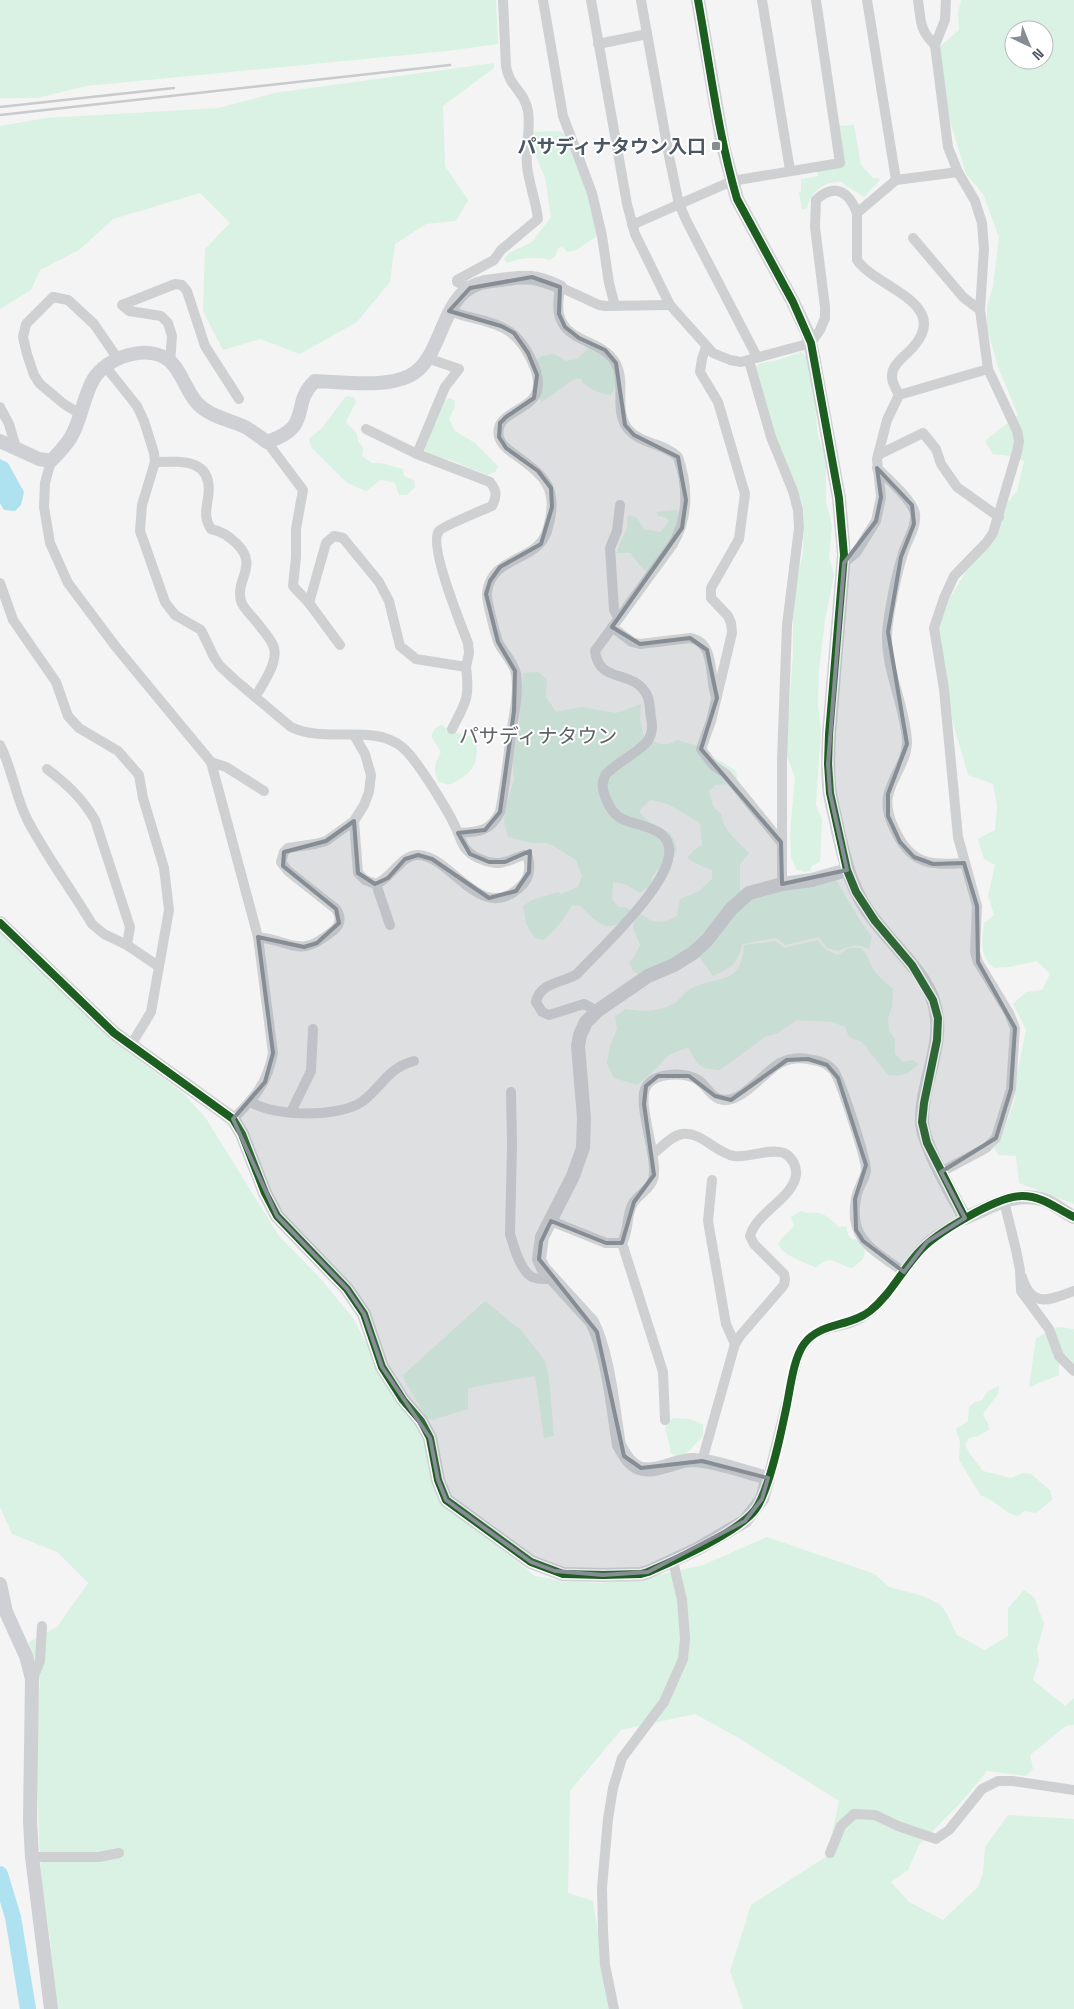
<svg xmlns="http://www.w3.org/2000/svg" width="1074" height="2009" viewBox="0 0 1074 2009" font-family="'Space Grotesk','Noto Sans JP',sans-serif">
<rect width="100%" height="100%" fill="#f4f4f4"/>
<g fill="#d9f2e3" fill-rule="evenodd">
<polygon points="0,0 496,0 498,44 447,51 86,86 37,98 0,98"/>
<path d="M 961,0 L 1074,0 L 1074,1204 L 1019,1183 L 1016,1156 L 999,1155 L 994,1149 L 1002,1136 L 1015,1098 L 1016,1078 L 1026,1030 L 1013,1004 L 1026,992 L 1042,990 L 1050,974 L 1037,961 L 1009,967 L 994,968 C 979,956 982,940 984,923 L 994,915 L 988,896 L 995,865 L 984,859 L 978,839 L 995,830 L 997,807 L 993,784 L 968,775 L 953,723 L 938,631 L 947,603 L 1006,504 L 1017,491 L 1024,461 L 1009,456 L 993,454 L 986,443 L 987,439 L 1018,415 L 998,367 L 987,328 L 987,306 L 993,287 L 999,237 L 983,194 L 966,174 L 950,121 L 938,48 L 959,30 L 958,13 ZM 1014,30 L 1044,30 L 1044,60 L 1014,60 Z"/>
<polygon points="494,63 494,68 443,106 445,166 468,200 456,221 426,224 395,244 390,282 357,322 300,354 260,339 223,350 203,311 205,249 230,223 200,193 113,219 79,250 40,270 31,290 0,309 0,126 46,118 219,108 274,93"/>
<path d="M 854,125 L 861,165 L 873,178 L 878,178 L 880,180 L 864,197 L 841,182 C 823,182 812,190 807,208 L 802,210 L 799,192 L 801,191 L 801,179 L 818,176 L 817,170 L 843,165 L 836,126 Z"/>
<path d="M 560,131 L 564,134 C 567,147 575,158 581,170 C 590,191 593,213 597,236 L 576,250 L 567,252 L 563,247 L 558,248 L 555,256 L 550,260 C 537,256 520,258 507,263 L 504,259 L 509,253 L 532,242 L 551,217 L 545,178 L 532,147 L 533,132 Z"/>
<path d="M 589,348 L 605,354 C 613,369 622,380 611,395 C 600,393 586,390 581,379 L 574,379 L 542,402 L 540,400 L 536,366 L 538,358 C 550,353 555,352 565,361 L 577,359 Z"/>
<polygon points="801,352 810,360 818,436 826,456 826,502 832,525 829,557 834,575 825,620 819,670 818,705 821,731 816,805 822,819 820,862 812,866 810,871 804,872 796,869 791,857 790,833 795,778 787,756 786,742 793,656 793,612 797,578 803,553 804,512 797,487 774,432 754,369 760,363 775,361"/>
<polygon points="346,396 354,397 356,402 346,422 357,434 358,441 363,448 362,456 372,463 381,463 403,469 404,476 414,480 415,487 407,495 399,495 395,483 381,480 366,491 347,483 311,447 309,439 322,428"/>
<polygon points="450,398 455,401 454,409 449,419 455,431 475,443 495,463 498,467 495,472 487,475 450,460 428,455 424,449 428,442 433,423 443,401"/>
<path d="M 676,510 L 682,514 C 677,534 664,560 646,571 C 640,567 635,558 630,553 L 617,553 C 619,539 630,532 627,517 L 630,515 L 637,518 L 644,529 L 661,532 L 669,521 L 664,517 L 658,516 L 656,512 Z"/>
<path d="M 538,672 L 547,680 L 546,697 L 556,712 L 581,707 L 616,713 L 641,704 L 640,719 L 644,737 C 657,743 664,749 677,740 L 705,748 L 710,758 L 719,760 L 736,771 L 737,778 L 729,784 L 715,785 L 709,791 L 713,806 L 721,814 L 723,823 L 731,835 L 749,853 L 740,864 L 740,893 L 685,952 L 640,975 L 633,971 L 629,962 L 634,957 L 640,945 L 633,928 L 635,919 L 642,915 C 655,925 664,923 677,916 L 680,899 L 698,892 L 712,879 L 712,870 L 701,866 L 687,858 L 694,850 L 702,845 L 700,823 L 668,804 L 650,800 L 639,811 C 641,814 644,818 647,820 C 663,833 671,824 677,850 L 652,876 L 651,885 L 640,893 L 627,885 L 613,882 L 612,899 L 618,907 L 626,907 L 631,911 C 627,916 621,923 616,925 C 603,931 589,915 581,906 L 572,905 C 565,919 555,930 543,940 L 535,938 L 526,924 L 523,906 L 532,900 L 558,892 L 561,894 L 578,887 L 582,876 L 576,860 L 552,845 L 546,843 L 532,843 L 508,837 L 504,822 L 505,808 L 514,780 L 512,751 L 519,726 L 523,673 Z"/>
<path d="M 442,725 C 453,735 465,733 476,739 C 480,764 471,776 448,785 L 439,782 C 432,770 435,764 441,752 L 431,736 L 435,728 Z"/>
<path d="M 833,878 L 837,881 L 859,919 L 872,937 L 869,950 C 859,942 849,946 838,951 L 827,948 L 819,937 L 785,945 L 776,938 L 742,944 C 738,965 731,967 713,976 L 698,955 L 745,901 L 777,891 Z"/>
<polygon points="0,932 34,960 109,1038 183,1093 205,1117 279,1236 320,1278 353,1318 383,1375 424,1433 451,1494 483,1534 535,1576 563,1581 600,1583 646,1578 703,1565 767,1537 875,1574 889,1587 920,1595 940,1604 947,1614 957,1635 985,1650 1008,1636 1008,1608 1024,1590 1034,1597 1044,1624 1037,1649 1039,1660 1033,1680 1065,1706 1074,1698 1074,1725 1066,1726 1030,1755 1033,1769 1026,1776 987,1771 963,1800 919,1845 908,1870 891,1882 909,1902 943,1920 978,1887 983,1873 985,1847 1008,1815 1074,1819 1074,2009 743,2009 730,1971 751,1905 827,1856 839,1801 737,1737 695,1714 621,1730 570,1791 568,1893 593,1901 610,2009 56,2009 50,1938 42,1886 39,1838 36,1734 40,1682 29,1642 57,1627 88,1583 57,1552 12,1534 0,1507"/>
<path d="M 818,940 L 826,950 L 838,955 L 849,948 L 861,948 C 869,957 867,956 871,965 C 875,975 886,982 893,989 L 892,1007 L 888,1018 L 889,1031 L 895,1039 L 895,1054 L 903,1062 L 912,1060 L 919,1064 C 909,1073 902,1078 888,1075 L 862,1042 L 849,1037 L 845,1027 L 832,1022 L 797,1020 L 778,1033 L 765,1037 L 720,1070 C 697,1068 700,1067 688,1047 L 667,1056 L 657,1068 L 637,1085 L 614,1078 L 607,1064 L 609,1049 L 617,1029 L 615,1017 L 625,1009 C 643,1012 659,1012 675,1003 C 680,999 684,993 689,990 C 716,974 741,988 744,945 L 776,941 L 784,948 Z"/>
<path d="M 801,1211 C 811,1215 814,1211 822,1214 C 828,1216 834,1223 839,1227 L 846,1226 L 848,1235 L 852,1239 L 856,1239 L 863,1246 L 865,1252 L 863,1259 L 853,1268 C 837,1266 831,1252 816,1268 C 804,1261 784,1257 778,1244 L 782,1238 L 794,1226 L 791,1217 Z"/>
<polygon points="485,1301 522,1331 545,1361 549,1379 554,1436 544,1438 535,1376 468,1388 468,1409 432,1420 426,1417 402,1376"/>
<polygon points="1058,1327 1074,1329 1074,1364 1070,1358 1059,1363 1059,1375 1029,1387 1036,1338"/>
<path d="M 999,1386 L 998,1394 L 983,1414 L 988,1424 L 989,1430 L 978,1436 L 969,1438 L 965,1445 L 970,1454 L 983,1471 L 1011,1478 L 1023,1473 L 1031,1474 L 1050,1490 L 1052,1500 L 1036,1513 L 1024,1511 L 1018,1516 C 1002,1513 998,1500 981,1496 L 959,1460 L 960,1442 L 956,1429 L 968,1421 L 969,1407 L 975,1402 L 982,1400 L 988,1391 Z"/>
<path d="M 674,1418 L 690,1419 L 703,1424 L 703,1436 C 694,1444 683,1464 670,1452 L 670,1447 L 665,1428 L 668,1422 Z"/>
</g>
<polygon fill="#aee2f0" points="0,459 8,463 24,492 21,505 15,511 4,510 0,503"/>
<g fill="none" stroke-linecap="round" stroke-linejoin="round">
<polyline stroke="#aee2f0" stroke-width="16" points="0,1874 13,1917 28,2009"/>
<g stroke="#ced0d2" stroke-width="10">
<polyline points="543,0 563,116 592,193 602,236 609,283 615,306"/>
<path d="M 591,0 L 627,204 L 635,234 L 670,305 L 713,353 L 730,360 L 741,362 L 811,343 L 820,330 L 825,318 L 825,307 L 815,227 L 816,200 C 835,182 849,192 857,213"/>
<polyline points="641,0 669,156 679,204 687,222 757,357"/>
<polyline points="762,0 790,170"/>
<polyline points="867,0 896,180"/>
<path d="M 918,0 C 921,20 919,30 935,45"/>
<polyline points="598,44 647,34"/>
<polyline points="632,225 732,181 840,163 816,0"/>
<polyline points="913,238 963,297 980,310"/>
<path d="M 468,290 L 463,285 L 457,282 L 457,280 L 494,260 L 501,250 L 538,219 C 536,201 529,184 527,166 C 525,147 531,129 528,111 C 524,90 509,87 506,66 L 503,0"/>
<path d="M 449,311 C 493,326 515,319 535,368 C 538,377 540,389 534,397 C 524,412 494,414 499,437 C 501,444 508,450 514,454 C 546,477 560,489 547,531 C 537,563 491,555 487,593 C 486,599 496,637 499,644 C 504,653 514,663 516,674 C 519,693 514,714 511,734 C 508,760 505,787 500,812 C 490,832 478,832 458,833"/>
<polyline points="706,347 702,359 700,372 718,402 745,494 739,539 711,588 711,598 728,616 731,623 732,633 711,721 701,749 713,765 726,774 781,842"/>
<polyline points="749,361 771,437 793,491 798,510 799,528 787,625 782,760 782,884"/>
<polyline points="170,362 172,336 168,323 161,316 129,311 122,305 175,284 182,285 187,291 205,346 239,399"/>
<path d="M 105,366 L 137,406 L 144,421 L 154,453 L 155,462 L 142,505 L 140,531 L 165,602 L 175,615 L 201,630 L 214,657 L 220,666 L 235,680 L 291,727 C 326,744 373,723 402,747 C 416,758 447,809 455,826 C 459,833 460,841 465,848 C 471,856 484,862 495,863 C 505,864 514,858 524,855 L 528,857 C 531,869 529,880 519,888 C 480,923 452,857 419,855 C 401,854 392,878 376,884"/>
<path d="M 899,395 C 896,389 892,383 892,377 C 891,364 907,355 914,346 C 951,303 875,287 857,260 L 857,213 L 896,180 L 958,172"/>
<polyline points="0,407 9,424 16,448"/>
<polyline points="80,414 64,404 40,384 34,375 27,354 23,337 26,324 53,297 68,300 94,324 118,359"/>
<polyline points="267,442 303,490 296,529 296,557 293,586 309,603 340,645"/>
<polyline points="417,454 445,387 459,369 427,358"/>
<polyline points="878,455 923,433 936,449 941,464 957,487 999,517"/>
<polyline points="51,461 45,483 44,507 50,543 68,583 116,647 211,762 226,767 264,791"/>
<path d="M 155,462 C 184,461 214,459 208,498 C 206,511 204,518 211,529 C 221,531 229,536 237,544 C 259,566 235,579 241,601 C 243,608 250,614 255,620 C 271,641 282,647 269,673 C 265,681 261,689 255,696"/>
<path d="M 877,468 C 887,478 913,500 915,514 C 917,528 905,543 902,557 C 896,576 888,615 887,635 C 886,671 906,708 907,742 C 907,761 892,777 888,796 C 886,807 889,818 894,828 C 910,863 927,866 964,863"/>
<polyline points="844,563 856,553 876,521 881,497 877,459 887,420 899,395 988,369"/>
<polyline points="0,583 13,620 56,682 68,716 79,728 118,751 139,775 143,798 164,868 169,910 151,1012 131,1045"/>
<path d="M 309,603 L 326,543 L 334,536 L 343,538 L 379,582 L 389,601 L 400,646 L 416,659 L 466,667 L 469,653 L 468,643 C 461,625 428,544 439,531 C 443,526 483,510 492,506 C 497,496 497,491 490,482 L 417,454 L 366,429"/>
<polyline points="618,617 614,610 610,548 617,531 620,505"/>
<path d="M 612,627 L 632,642 L 640,644 L 690,638 C 716,642 709,678 716,697"/>
<path d="M 452,729 C 466,702 470,698 466,667"/>
<polyline points="354,735 365,754 371,775 369,792 364,805 354,821 358,873 365,880 376,884 390,925"/>
<path d="M 0,745 C 13,770 15,797 28,821 C 47,857 71,889 92,924 L 104,934 L 127,945 L 158,966"/>
<path d="M 211,762 L 258,937 L 273,1053 C 267,1084 255,1097 233,1119"/>
<path d="M 47,769 C 67,784 82,798 95,820 L 130,927 L 127,945"/>
<path d="M 258,937 C 296,942 299,959 334,930 C 341,924 341,916 336,909 L 288,871 L 281,862 L 284,852 L 288,848 L 315,844 L 326,841 L 354,821"/>
<path d="M 597,1011 L 584,1004 L 549,1015 L 542,1012 L 536,1002 C 540,982 563,983 577,974 C 600,949 675,881 669,847 C 665,825 634,827 619,817 C 613,813 609,806 606,799 C 602,789 601,783 606,774 C 618,762 634,755 646,743 C 652,736 653,727 651,718 C 650,711 650,701 647,695 C 633,668 599,685 595,651 L 673,544 C 689,516 688,486 678,457 C 664,443 640,444 628,429 C 613,410 627,382 615,362 C 601,339 565,343 559,314 C 557,305 559,295 560,287 L 599,305 L 606,306 L 670,305"/>
<path d="M 511,1092 L 512,1145 L 510,1234 C 514,1247 520,1270 532,1277 C 539,1280 546,1279 552,1279"/>
<path d="M 251,1102 C 275,1117 340,1118 363,1101 C 382,1086 388,1068 414,1061"/>
<polyline points="291,1112 311,1071 313,1029"/>
<path d="M 654,1153 C 662,1147 671,1136 682,1134 C 701,1131 716,1153 734,1156 C 750,1158 768,1148 784,1153 C 792,1157 797,1166 796,1175 C 793,1198 756,1213 750,1236 L 754,1244 L 784,1274 L 785,1279 L 784,1285 L 740,1336 L 735,1344 L 702,1461"/>
<polyline points="941,1172 986,1148 996,1138 1011,1089 1015,1028 1009,1013 978,962 975,952 977,906 958,837 944,689 934,628 944,598 954,576 986,543 993,533 1017,452 1019,441 1017,431 988,369 980,310 984,249 982,223 975,201 958,172 948,147 935,45 945,20 946,0"/>
<polyline points="712,1180 708,1221 726,1324 735,1344"/>
<polyline points="1004,1201 1016,1250 1020,1270 1021,1291 1049,1329 1059,1356 1074,1371"/>
<path d="M 551,1221 L 606,1243 L 622,1243 C 629,1231 626,1215 633,1203 C 641,1192 654,1187 654,1173 C 656,1152 637,1102 646,1087 C 654,1072 685,1072 698,1080 C 704,1084 708,1091 714,1096 C 735,1113 763,1072 780,1063 C 790,1058 802,1057 813,1060 C 820,1061 828,1064 833,1070 C 840,1077 867,1161 866,1171 C 864,1181 857,1189 856,1199 C 848,1240 875,1251 904,1272"/>
<polyline points="622,1243 663,1372 665,1420"/>
<path d="M 1022,1277 C 1032,1309 1049,1300 1074,1291"/>
<path d="M 768,1478 L 798,1356 C 815,1318 841,1334 867,1314 C 892,1295 904,1265 926,1243 C 937,1233 952,1226 965,1218"/>
<polyline points="32,1681 40,1661 42,1626"/>
<polyline points="830,1853 841,1826 854,1814 875,1815 898,1826 936,1839 949,1830 982,1789 998,1781 1013,1781 1074,1790"/>
<polyline points="32,1857 99,1857 119,1853"/>
<polyline points="614,2009 605,1965 603,1931 602,1888 608,1819 613,1788 622,1758 664,1702 683,1659 685,1638 682,1600 673,1561"/>
</g>
<g stroke="#ced0d4" stroke-width="14">
<path d="M 698,0 L 723,146 L 737,199 L 793,302 L 808,334 L 813,356 L 839,498 L 844,555 L 829,734 C 828,754 827,774 830,794 C 832,806 836,819 838,831 C 846,866 852,892 875,921 C 893,945 926,974 934,1003 C 946,1044 921,1081 922,1122 C 923,1145 953,1196 965,1218 C 993,1206 1016,1190 1047,1201 C 1056,1205 1065,1213 1074,1217"/>
<path d="M 0,441 L 39,459 L 51,461 C 58,453 66,446 71,437 C 81,420 83,398 93,380 C 106,357 148,343 170,361 C 182,372 186,391 197,403 C 210,417 228,419 245,427 C 252,431 260,437 267,442 C 315,426 289,405 315,381 C 343,382 385,388 409,376 C 444,359 439,297 478,284 C 485,281 494,281 501,280 C 527,276 536,276 560,287"/>
<path d="M 0,923 L 114,1033 L 233,1119 L 242,1134 L 265,1193 L 277,1216 L 347,1289 L 364,1314 L 382,1367 L 403,1400 L 421,1421 L 430,1438 L 438,1480 L 446,1500 L 531,1562 L 563,1574 L 603,1575 L 641,1574 L 648,1572 L 697,1549 L 745,1521 L 762,1499 L 768,1478 C 744,1472 717,1461 693,1460 C 675,1460 656,1474 639,1468 C 629,1464 624,1454 619,1445 C 613,1409 608,1353 592,1322 L 543,1268 L 539,1259 L 542,1237 L 573,1176 L 583,1148 L 584,1118 L 578,1046 L 580,1035 L 586,1022 L 597,1011 L 648,976 L 674,965 L 693,953 L 707,940 L 731,909 L 749,893 L 782,884 L 812,880 L 847,870"/>
<polyline points="0,1584 6,1612 26,1656 32,1679 30,1820 32,1857 51,2009"/>
</g>
<g stroke="#c9cacc" stroke-width="2.5">
<polyline points="0,107 174,88"/>
<polyline points="0,115 450,65"/>
</g>
<g stroke="#fff" stroke-width="11">
<g id="cycleway">
<path d="M 698,0 C 710,66 718,134 737,199 L 793,302 L 811,343 L 839,498 L 844,555 L 829,734 L 828,764 L 830,793 L 847,870 L 856,892 L 875,921 L 912,965 L 933,1000 L 938,1018 L 937,1040 L 924,1103 L 922,1122 L 927,1143 L 965,1218"/>
<path d="M 0,923 L 114,1033 L 233,1119 L 242,1134 L 265,1193 L 277,1216 L 347,1289 L 364,1314 L 382,1367 L 403,1400 L 421,1421 L 430,1438 L 438,1480 L 446,1500 L 531,1562 L 563,1574 L 603,1575 L 641,1574 L 648,1572 C 676,1560 737,1533 755,1510 C 769,1492 781,1433 786,1409 C 790,1391 793,1359 804,1344 C 820,1322 850,1327 870,1311 C 890,1295 901,1272 918,1253 C 934,1234 997,1196 1022,1196 C 1043,1196 1057,1209 1074,1217"/>
</g>
</g>
<use href="#cycleway" stroke="#1b5e20" stroke-width="8"/>
</g>
<path fill="#868d94" fill-opacity="0.2" stroke="#868d94" stroke-width="4" stroke-linejoin="round" d="M 532,277 L 560,287 L 559,314 L 565,327 L 579,338 L 605,350 L 616,363 L 625,425 L 634,435 L 678,457 L 686,500 L 682,528 L 612,627 L 640,644 L 690,638 L 707,650 L 717,698 L 701,749 L 781,842 L 782,884 L 847,870 L 830,793 L 828,764 L 844,563 L 876,521 L 881,497 L 877,468 L 912,505 L 914,524 L 901,557 L 888,632 L 907,744 L 888,794 L 888,816 L 900,842 L 914,857 L 933,864 L 964,863 L 977,906 L 978,962 L 1015,1028 L 1011,1089 L 996,1138 L 941,1172 L 965,1218 L 927,1242 L 904,1272 L 863,1241 L 856,1230 L 855,1199 L 866,1165 L 838,1078 L 827,1065 L 808,1059 L 787,1060 L 731,1100 L 715,1096 L 689,1076 L 658,1076 L 646,1086 L 644,1104 L 654,1175 L 634,1202 L 622,1243 L 606,1243 L 551,1221 L 541,1242 L 539,1259 L 597,1332 L 624,1456 L 641,1468 L 702,1461 L 768,1478 L 762,1499 L 745,1521 L 648,1572 L 603,1575 L 555,1571 L 531,1562 L 446,1500 L 438,1480 L 430,1438 L 382,1367 L 364,1314 L 347,1289 L 277,1216 L 233,1119 L 265,1082 L 273,1053 L 258,937 L 304,947 L 317,943 L 339,923 L 336,909 L 283,866 L 284,852 L 326,841 L 354,821 L 358,873 L 375,884 L 388,878 L 405,859 L 418,855 L 432,859 L 489,898 L 516,891 L 529,872 L 530,851 L 505,862 L 489,862 L 470,854 L 458,833 L 485,830 L 500,812 L 514,711 L 515,671 L 498,642 L 486,594 L 490,581 L 500,567 L 541,544 L 552,507 L 551,488 L 538,471 L 506,448 L 499,437 L 500,423 L 506,417 L 534,398 L 537,375 L 528,353 L 514,333 L 501,326 L 449,311 L 470,288 Z"/>
<rect fill="#868d94" stroke="#fff" stroke-width="2" x="711" y="141" width="10" height="10" rx="2.5"/>
<g text-anchor="middle" stroke-width="4" stroke-linejoin="round" paint-order="stroke">
<g font-size="19" font-weight="bold" fill="#4a5661" stroke="#fff" text-anchor="end">
<text x="706" y="153">パサディナタウン入口</text>
</g>
<g font-size="20" fill="#5f6368" stroke="#fff">
<text x="538" y="743">パサディナタウン</text>
</g>
</g>
<g transform="translate(1029 45) rotate(136)"><circle r="24" fill="#ffffff" stroke="#b7bbc0"/>
<path d="M0-4L9 19L0 12L-9 19Z" fill="#868d94"/>
<text y="-8" font-size="14" font-weight="bold" text-anchor="middle" fill="#4a5661">N</text>
</g>
</svg>
